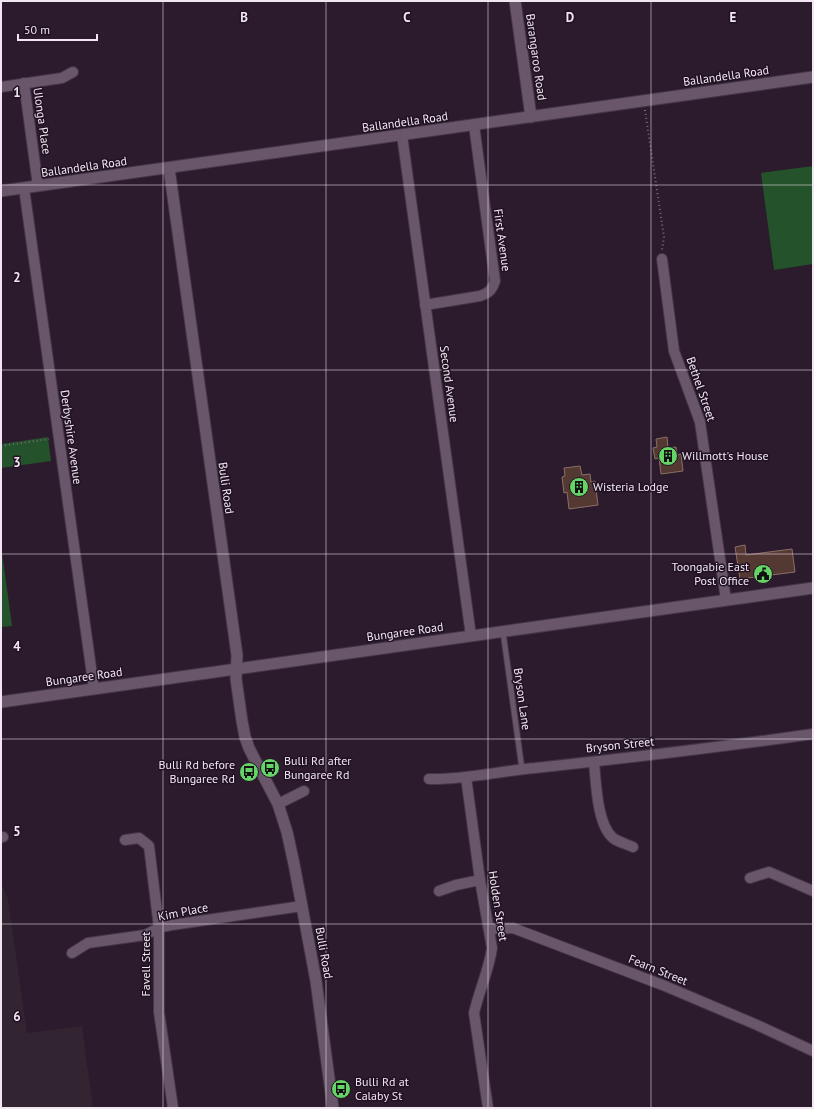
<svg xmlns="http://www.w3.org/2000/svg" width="814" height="1109" viewBox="0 0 814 1109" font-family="'PT Sans',sans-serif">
<rect width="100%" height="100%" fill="#2b1b2d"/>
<polygon fill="#322430" points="1,883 8,899 27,1033 82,1026 93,1108 1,1108"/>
<g fill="#24522a">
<polygon points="813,166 813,264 774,270 761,173"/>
<polygon points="48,437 51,461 1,468 1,444"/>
<polygon points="1,545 12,626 1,627"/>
</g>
<g fill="#543933" stroke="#8c6e67">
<polygon points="667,437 668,448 676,447 677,455 681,454 683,471 661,474 659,458 655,459 653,448 657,447 656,439"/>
<polygon points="580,466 582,475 590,474 591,482 595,481 598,505 569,509 567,492 564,493 562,477 565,476 564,468"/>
<polygon points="745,545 746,555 792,549 795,572 740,579 735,547"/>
</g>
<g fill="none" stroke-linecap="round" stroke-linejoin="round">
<g stroke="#443646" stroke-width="7">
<polyline id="service" points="503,632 522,769"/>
</g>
<g stroke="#443646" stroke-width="12">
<g id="minor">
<polyline points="24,83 38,186"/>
<polyline points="1,87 62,78 73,72"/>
<polyline points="402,135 471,636"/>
<polyline points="24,188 94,689"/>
<polyline points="662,259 674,351 700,422 726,600"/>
<path d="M 425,305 L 480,296 C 489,293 492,290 495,281 L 474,125"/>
<path d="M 594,762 C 596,782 597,825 613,838 C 618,842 627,844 633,847"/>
<path d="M 466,777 L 480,880 L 492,948 C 489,970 479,991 474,1013 L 488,1108"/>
<path d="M 429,779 C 465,780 499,771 535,768 C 628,758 720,747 813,734"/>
<polyline points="278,804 304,791"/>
<polyline points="1,837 3,837"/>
<polyline points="125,840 139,838 149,846 159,928 159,1012 173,1108"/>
<polyline points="750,878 769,872 813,891"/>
<polyline points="439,891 456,885 480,880"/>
<polyline points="489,929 513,928 665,986 757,1025 813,1051"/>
<polyline points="72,953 88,943 145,935 159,928 172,925 302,906"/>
</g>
</g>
<g stroke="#443646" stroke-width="13">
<g id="tertiary">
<polyline points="515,1 531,117"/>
<polyline points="169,168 237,655 236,679 242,721 245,737 249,748 255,760 278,804 287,832 294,864 316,981 333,1108"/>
<polyline points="1,191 813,77"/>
<polyline points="1,702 813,588"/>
</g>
</g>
<g stroke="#7b6d7c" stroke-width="2" stroke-dasharray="1 3" stroke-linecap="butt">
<polyline points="645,110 664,237 662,250"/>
<polyline points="1,446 49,439"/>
</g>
<use href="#service" stroke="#69566a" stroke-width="5"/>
<use href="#minor" stroke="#69566a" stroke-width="10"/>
<use href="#tertiary" stroke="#69566a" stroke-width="11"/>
</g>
<path fill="none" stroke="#f2e6f2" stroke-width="1" stroke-opacity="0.55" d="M 163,1 L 163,1108M 326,1 L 326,1108M 488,1 L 488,1108M 651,1 L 651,1108M 1,185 L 813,185M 1,370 L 813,370M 1,554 L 813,554M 1,739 L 813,739M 1,924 L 813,924"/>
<defs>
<g id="building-disc" transform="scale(1)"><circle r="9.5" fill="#65d467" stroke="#211223"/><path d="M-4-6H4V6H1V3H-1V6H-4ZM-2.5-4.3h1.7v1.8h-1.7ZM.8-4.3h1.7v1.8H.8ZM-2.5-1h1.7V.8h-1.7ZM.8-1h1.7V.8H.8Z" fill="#111"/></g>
<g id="civic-disc" transform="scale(1)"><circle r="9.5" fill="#65d467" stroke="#211223"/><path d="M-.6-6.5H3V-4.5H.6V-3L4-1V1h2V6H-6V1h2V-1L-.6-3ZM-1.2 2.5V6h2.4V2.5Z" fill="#111"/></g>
<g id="bus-disc" transform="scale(1)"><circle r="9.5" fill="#65d467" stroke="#211223"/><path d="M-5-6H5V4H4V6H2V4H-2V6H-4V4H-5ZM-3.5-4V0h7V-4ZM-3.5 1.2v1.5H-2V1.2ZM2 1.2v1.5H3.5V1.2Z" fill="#111"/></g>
</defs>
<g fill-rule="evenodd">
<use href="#building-disc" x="668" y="456"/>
<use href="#building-disc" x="579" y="487"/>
<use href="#civic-disc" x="763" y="574"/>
<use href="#bus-disc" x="270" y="768"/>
<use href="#bus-disc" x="249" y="772"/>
<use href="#bus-disc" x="341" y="1089"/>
</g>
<g text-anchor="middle" stroke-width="3" stroke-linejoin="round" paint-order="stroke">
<g font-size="12" fill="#f2e6f2" stroke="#211223">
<text transform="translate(536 57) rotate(82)" y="4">Barangaroo Road</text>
<text transform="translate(726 76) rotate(-8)" y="4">Ballandella Road</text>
<text transform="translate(42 121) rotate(82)" y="4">Ulonga Place</text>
<text transform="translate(405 122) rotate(-8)" y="4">Ballandella Road</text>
<text transform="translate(84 167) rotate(-8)" y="4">Ballandella Road</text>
<text transform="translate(502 240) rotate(82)" y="4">First Avenue</text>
<text transform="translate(449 384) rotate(82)" y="4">Second Avenue</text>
<text transform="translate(701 389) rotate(71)" y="4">Bethel Street</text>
<text transform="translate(71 437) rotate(82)" y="4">Derbyshire Avenue</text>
<text transform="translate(226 488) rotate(82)" y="4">Bulli Road</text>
<text transform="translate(405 632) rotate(-8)" y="4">Bungaree Road</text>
<text transform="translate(84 677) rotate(-8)" y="4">Bungaree Road</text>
<text transform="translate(522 699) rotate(82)" y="4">Bryson Lane</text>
<text transform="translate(620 745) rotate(-6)" y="4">Bryson Street</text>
<text transform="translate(498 906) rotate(81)" y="4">Holden Street</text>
<text transform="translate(183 912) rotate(-11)" y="4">Kim Place</text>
<text transform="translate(324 953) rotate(80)" y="4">Bulli Road</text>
<text transform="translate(146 964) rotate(-90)" y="4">Favell Street</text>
<text transform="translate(658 970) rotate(22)" y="4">Fearn Street</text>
</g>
<g font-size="12" fill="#f2e6f2" stroke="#211223" text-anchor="start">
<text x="682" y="460">Willmott's House</text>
<text x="593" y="491">Wisteria Lodge</text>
<text x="749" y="571" text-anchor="end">Toongabie East<tspan x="749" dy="14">Post Office</tspan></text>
<text x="284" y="765">Bulli Rd after<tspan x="284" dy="14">Bungaree Rd</tspan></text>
<text x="235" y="769" text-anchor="end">Bulli Rd before<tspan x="235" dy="14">Bungaree Rd</tspan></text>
<text x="355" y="1086">Bulli Rd at<tspan x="355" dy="14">Calaby St</tspan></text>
</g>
</g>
<g font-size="13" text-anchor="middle" font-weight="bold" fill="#f2e6f2" stroke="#211223" stroke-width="3" stroke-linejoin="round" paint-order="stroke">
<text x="244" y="22">B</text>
<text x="407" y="22">C</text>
<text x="570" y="22">D</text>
<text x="733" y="22">E</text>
<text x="17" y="97">1</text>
<text x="17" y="282">2</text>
<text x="17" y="467">3</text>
<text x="17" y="651">4</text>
<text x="17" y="836">5</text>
<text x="17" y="1021">6</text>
</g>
<rect width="814" height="1109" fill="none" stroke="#f2e6f2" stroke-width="4"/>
<path d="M18 34v6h79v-6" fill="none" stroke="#f2e6f2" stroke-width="2"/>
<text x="24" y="34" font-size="12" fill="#f2e6f2" stroke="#211223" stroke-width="3" paint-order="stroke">50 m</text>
</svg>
